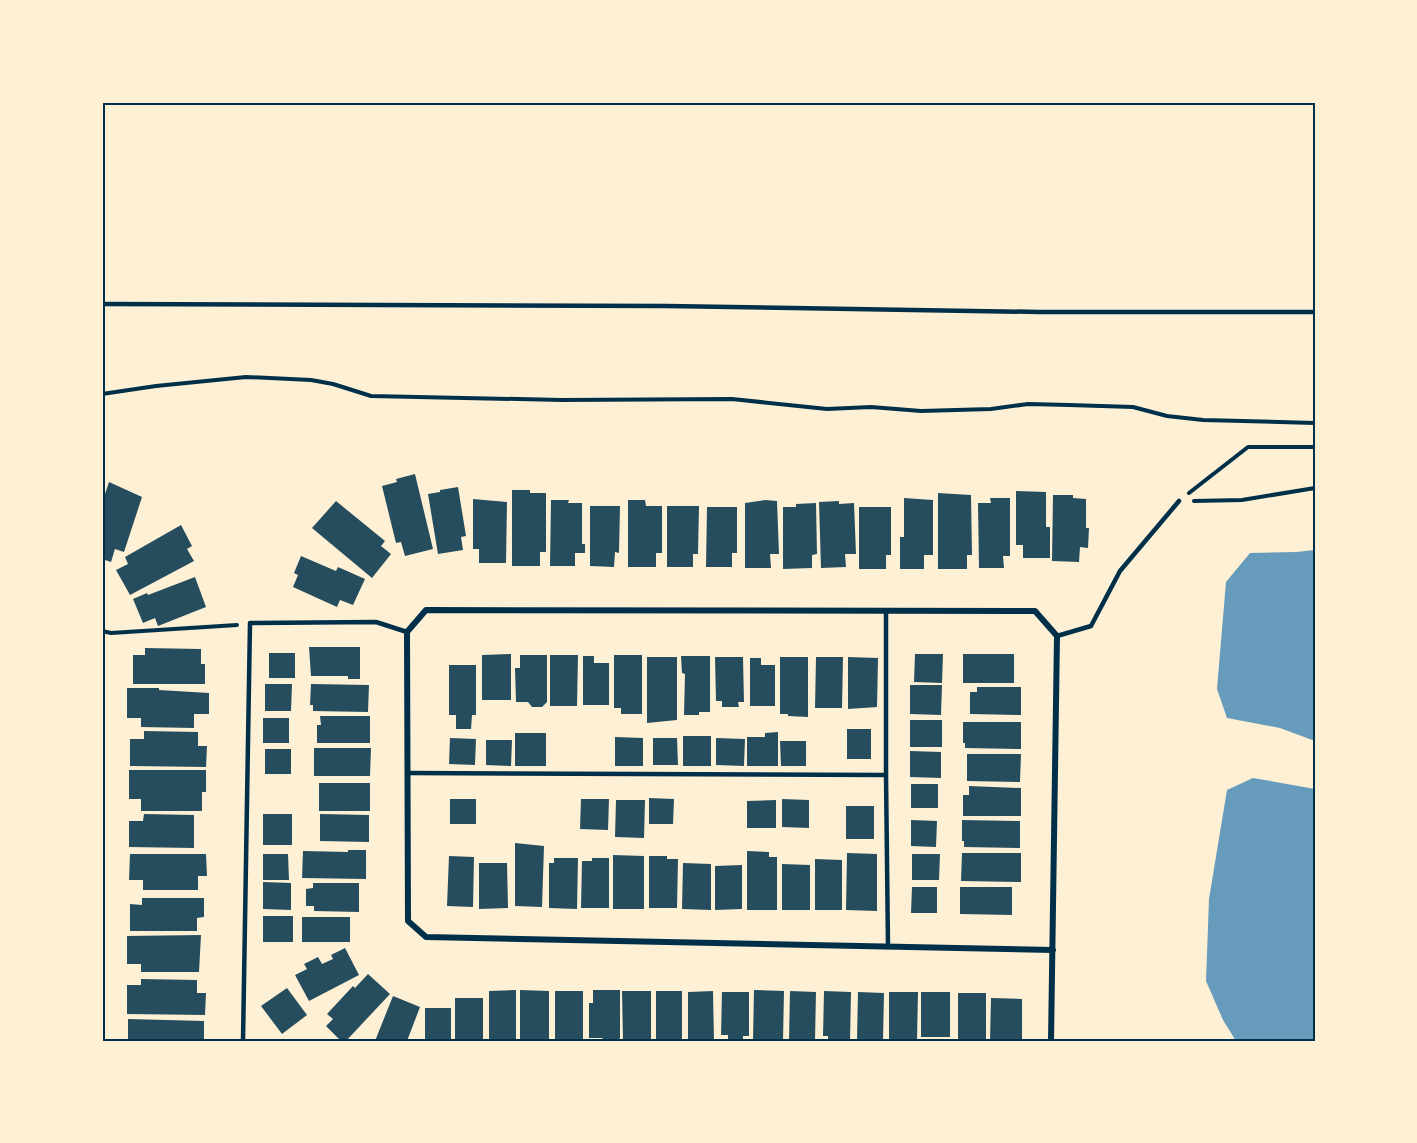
<svg xmlns="http://www.w3.org/2000/svg" width="1417" height="1143" viewBox="0 0 1417 1143" font-family="Inter,sans-serif">
<rect width="100%" height="100%" fill="#fdf0d5"/>
<g fill="#669bbc">
<polygon points="1315,550 1315,741 1280,728 1227,718 1217,689 1226,582 1250,553 1296,552"/>
<polygon points="1253,778 1315,789 1315,1041 1236,1041 1223,1020 1206,981 1209,899 1227,790"/>
</g>
<g fill="#264d5e">
<polygon points="415,474 433,549 405,556 401,542 396,543 382,486 397,482 396,479"/>
<polygon points="109,482 142,497 124,552 115,549 111,562 102,559 102,503"/>
<polygon points="458,487 466,536 461,537 463,550 438,554 428,494 440,492 440,490"/>
<polygon points="512,490 530,490 530,493 546,493 546,552 540,552 540,566 512,566"/>
<polygon points="1016,491 1046,492 1046,527 1050,527 1050,558 1023,558 1023,545 1016,545"/>
<polygon points="938,493 971,495 972,555 967,555 967,569 938,569"/>
<polygon points="1053,495 1073,495 1073,498 1086,499 1086,528 1089,528 1088,548 1080,547 1079,562 1052,561"/>
<polygon points="904,498 933,500 933,555 924,555 924,569 900,569 900,537 904,537"/>
<polygon points="990,498 1010,498 1010,556 1003,556 1004,568 979,568 978,503 991,503"/>
<polygon points="473,499 507,502 506,563 479,563 479,549 473,549"/>
<polygon points="551,500 569,500 568,503 582,503 582,544 585,544 585,553 575,553 575,566 550,566"/>
<polygon points="628,500 645,500 646,506 662,506 662,553 656,553 656,567 628,567"/>
<polygon points="765,500 777,501 779,554 770,554 771,568 745,568 745,503"/>
<polygon points="336,501 385,541 381,546 391,554 372,578 312,528"/>
<polygon points="839,501 839,504 854,503 856,554 845,554 846,567 821,568 819,502"/>
<polygon points="816,503 817,554 812,555 812,568 783,569 783,507 796,507 796,504"/>
<polygon points="590,506 620,506 619,553 615,552 614,567 590,566"/>
<polygon points="667,506 699,506 698,554 693,554 693,567 667,567"/>
<polygon points="707,507 737,507 737,553 732,553 732,567 706,567"/>
<polygon points="859,507 891,507 891,555 886,555 886,569 859,569"/>
<polygon points="181,525 192,546 187,549 194,561 130,595 116,570 128,564 125,557"/>
<polygon points="301,556 336,571 338,567 365,579 353,605 340,600 337,607 293,587 298,575 294,573"/>
<polygon points="195,577 206,607 158,626 155,618 143,623 133,599 147,593 148,595"/>
<polygon points="309,647 360,647 360,679 348,679 348,676 311,676"/>
<polygon points="145,648 201,649 201,664 205,664 205,684 133,684 133,655 145,655"/>
<rect x="269" y="653" width="26" height="25"/>
<polygon points="511,654 511,700 482,700 482,655"/>
<polygon points="915,654 943,654 942,683 914,682"/>
<rect x="963" y="654" width="51" height="29"/>
<polygon points="520,655 547,655 547,702 542,707 532,707 528,702 516,702 515,668 520,668"/>
<polygon points="550,655 578,655 577,706 550,706"/>
<polygon points="614,655 642,655 642,714 621,714 621,708 614,708"/>
<polygon points="583,656 594,656 594,663 609,663 609,705 583,705"/>
<polygon points="681,656 710,656 710,712 699,712 699,715 684,715 685,674 682,673"/>
<polygon points="647,657 677,657 677,720 647,723"/>
<polygon points="715,657 743,657 744,702 738,702 739,707 722,707 722,701 716,701"/>
<polygon points="780,657 808,657 808,717 788,716 788,714 780,714"/>
<polygon points="816,657 843,657 842,708 815,708"/>
<polygon points="848,657 878,658 877,707 848,709"/>
<polygon points="750,658 761,658 761,665 775,665 775,706 750,706"/>
<polygon points="449,665 476,665 476,715 472,715 471,729 456,729 456,715 449,715"/>
<polygon points="265,684 292,684 291,711 265,711"/>
<polygon points="311,684 369,685 368,712 313,711 313,705 310,705"/>
<polygon points="910,685 942,685 941,715 910,714"/>
<polygon points="977,687 1021,687 1021,715 970,714 970,692 977,692"/>
<polygon points="127,688 159,688 159,690 209,693 209,714 194,714 194,728 141,727 141,718 127,718"/>
<polygon points="320,716 370,716 370,743 317,743 317,725 321,725"/>
<rect x="263" y="718" width="26" height="25"/>
<rect x="910" y="720" width="32" height="27"/>
<polygon points="963,722 1021,722 1021,749 965,748 965,743 963,743"/>
<rect x="847" y="729" width="24" height="30"/>
<polygon points="144,731 198,732 198,746 207,746 206,767 130,766 130,739 144,739"/>
<polygon points="778,732 778,766 747,766 747,737 765,737 765,733"/>
<rect x="515" y="733" width="31" height="33"/>
<rect x="683" y="736" width="28" height="30"/>
<polygon points="615,737 643,738 643,766 615,766"/>
<polygon points="450,738 476,739 475,765 449,764"/>
<polygon points="653,738 677,738 678,765 653,765"/>
<polygon points="716,738 745,739 744,766 716,765"/>
<polygon points="486,740 512,740 511,766 486,765"/>
<polygon points="780,741 806,741 806,766 781,766"/>
<polygon points="314,748 371,748 370,776 314,776"/>
<rect x="265" y="749" width="26" height="25"/>
<polygon points="910,751 941,752 941,778 910,777"/>
<polygon points="967,754 1021,754 1020,782 967,781"/>
<polygon points="129,770 206,770 206,792 202,792 202,811 141,811 141,799 129,799"/>
<rect x="319" y="783" width="51" height="28"/>
<rect x="911" y="784" width="27" height="24"/>
<polygon points="969,786 1021,788 1021,816 963,816 963,795 969,795"/>
<polygon points="649,798 674,799 673,824 649,824"/>
<rect x="450" y="799" width="26" height="25"/>
<polygon points="581,799 609,799 608,830 580,829"/>
<polygon points="782,799 809,800 809,828 782,827"/>
<polygon points="616,800 645,800 644,838 615,837"/>
<polygon points="776,800 776,828 747,828 747,801"/>
<rect x="846" y="806" width="28" height="33"/>
<polygon points="144,814 194,815 194,848 129,847 129,821 143,821"/>
<rect x="263" y="814" width="29" height="31"/>
<polygon points="320,814 369,815 369,842 320,841"/>
<polygon points="911,820 937,821 936,847 911,846"/>
<polygon points="962,820 1020,821 1020,848 964,847 964,841 962,841"/>
<polygon points="515,843 544,846 542,907 515,906"/>
<polygon points="348,850 366,850 366,879 302,878 303,851 348,852"/>
<polygon points="747,851 769,852 769,857 777,857 777,910 747,910"/>
<polygon points="847,853 877,854 877,911 846,910"/>
<polygon points="962,853 1021,853 1021,882 961,881"/>
<polygon points="130,854 206,854 207,876 198,876 198,890 143,890 143,880 129,880"/>
<polygon points="263,854 288,854 289,880 263,880"/>
<polygon points="912,854 940,854 939,880 912,880"/>
<polygon points="613,855 644,856 644,909 613,909"/>
<polygon points="449,856 474,857 473,907 447,906"/>
<polygon points="649,856 667,856 667,859 678,859 677,908 649,908"/>
<polygon points="554,858 578,858 577,909 549,908 549,863 554,863"/>
<polygon points="592,858 609,858 609,908 581,908 582,861 592,861"/>
<polygon points="815,859 842,860 842,910 815,910"/>
<polygon points="479,863 507,863 508,908 479,909"/>
<polygon points="683,863 711,864 711,910 682,909"/>
<polygon points="782,864 810,865 810,910 782,910"/>
<polygon points="742,865 742,909 715,910 715,866"/>
<polygon points="263,882 291,883 291,910 263,909"/>
<polygon points="313,883 359,883 359,912 314,911 314,906 306,906 306,889 313,888"/>
<polygon points="912,887 937,887 937,913 911,913"/>
<polygon points="960,887 1012,887 1012,915 960,914"/>
<polygon points="142,898 204,898 204,917 197,918 197,931 130,931 130,904 142,905"/>
<rect x="263" y="916" width="30" height="26"/>
<rect x="302" y="917" width="48" height="25"/>
<polygon points="201,935 199,972 141,972 141,964 127,964 127,936"/>
<polygon points="345,948 359,975 309,1001 295,975 307,969 304,964 318,957 322,964 333,959 331,955"/>
<polygon points="368,974 390,994 346,1041 341,1041 326,1026 333,1019 327,1014 353,986 355,988"/>
<polygon points="141,979 197,980 197,993 206,993 205,1015 127,1014 127,985 141,985"/>
<polygon points="287,988 307,1015 282,1034 261,1006"/>
<polygon points="516,990 516,1041 489,1041 489,991"/>
<polygon points="520,990 549,991 549,1041 520,1041"/>
<polygon points="593,990 620,990 620,1038 617,1041 605,1041 602,1038 589,1038 589,1003 593,1003"/>
<polygon points="754,990 784,991 783,1041 753,1041"/>
<rect x="555" y="991" width="28" height="50"/>
<polygon points="622,991 651,991 651,1041 623,1041"/>
<rect x="656" y="991" width="26" height="48"/>
<polygon points="713,991 714,1041 688,1041 688,992"/>
<polygon points="790,991 816,992 815,1041 789,1041"/>
<polygon points="824,991 851,992 850,1041 828,1041 828,1036 823,1036"/>
<polygon points="722,992 749,992 749,1036 743,1036 743,1041 728,1040 728,1035 721,1035"/>
<polygon points="858,992 884,993 883,1041 857,1041"/>
<polygon points="889,992 918,992 917,1041 889,1041"/>
<rect x="921" y="992" width="29" height="45"/>
<rect x="958" y="993" width="28" height="48"/>
<polygon points="393,996 420,1007 407,1041 375,1041"/>
<rect x="455" y="998" width="28" height="43"/>
<polygon points="991,998 1022,999 1022,1041 990,1041"/>
<rect x="425" y="1008" width="26" height="33"/>
<polygon points="128,1019 204,1021 204,1040 128,1041"/>
</g>
<g fill="none" stroke-linecap="round" stroke-linejoin="round">
<g stroke="#003049" stroke-width="4">
<polyline points="102,394 156,386 246,377 311,380 333,384 371,396 562,400 732,399 827,409 871,407 921,411 991,409 1028,404 1069,405 1133,407 1167,416 1203,420 1315,423"/>
<polyline points="1189,493 1248,447 1315,447"/>
<polyline points="1194,501 1242,500 1315,488"/>
<polyline points="102,631 111,633 237,625"/>
</g>
<g stroke="#003049" stroke-width="4.5">
<polyline points="102,304 666,306 1040,312 1315,312"/>
<polyline points="886,611 886,775 888,947"/>
<polyline points="1057,636 1091,626 1120,571 1179,501"/>
<polyline points="408,773 886,775"/>
<polyline points="243,1041 250,623 376,622 407,632"/>
</g>
<polyline stroke="#003049" stroke-width="6" points="1051,1041 1057,636 1035,611 426,610 407,632 408,921 426,937 1053,950"/>
</g>
<rect width="1417" height="1143" fill="none" stroke="#fdf0d5" stroke-width="207"/>
<rect x="104" y="104" width="1210" height="936" fill="none" stroke="#003049" stroke-width="2"/>
</svg>
